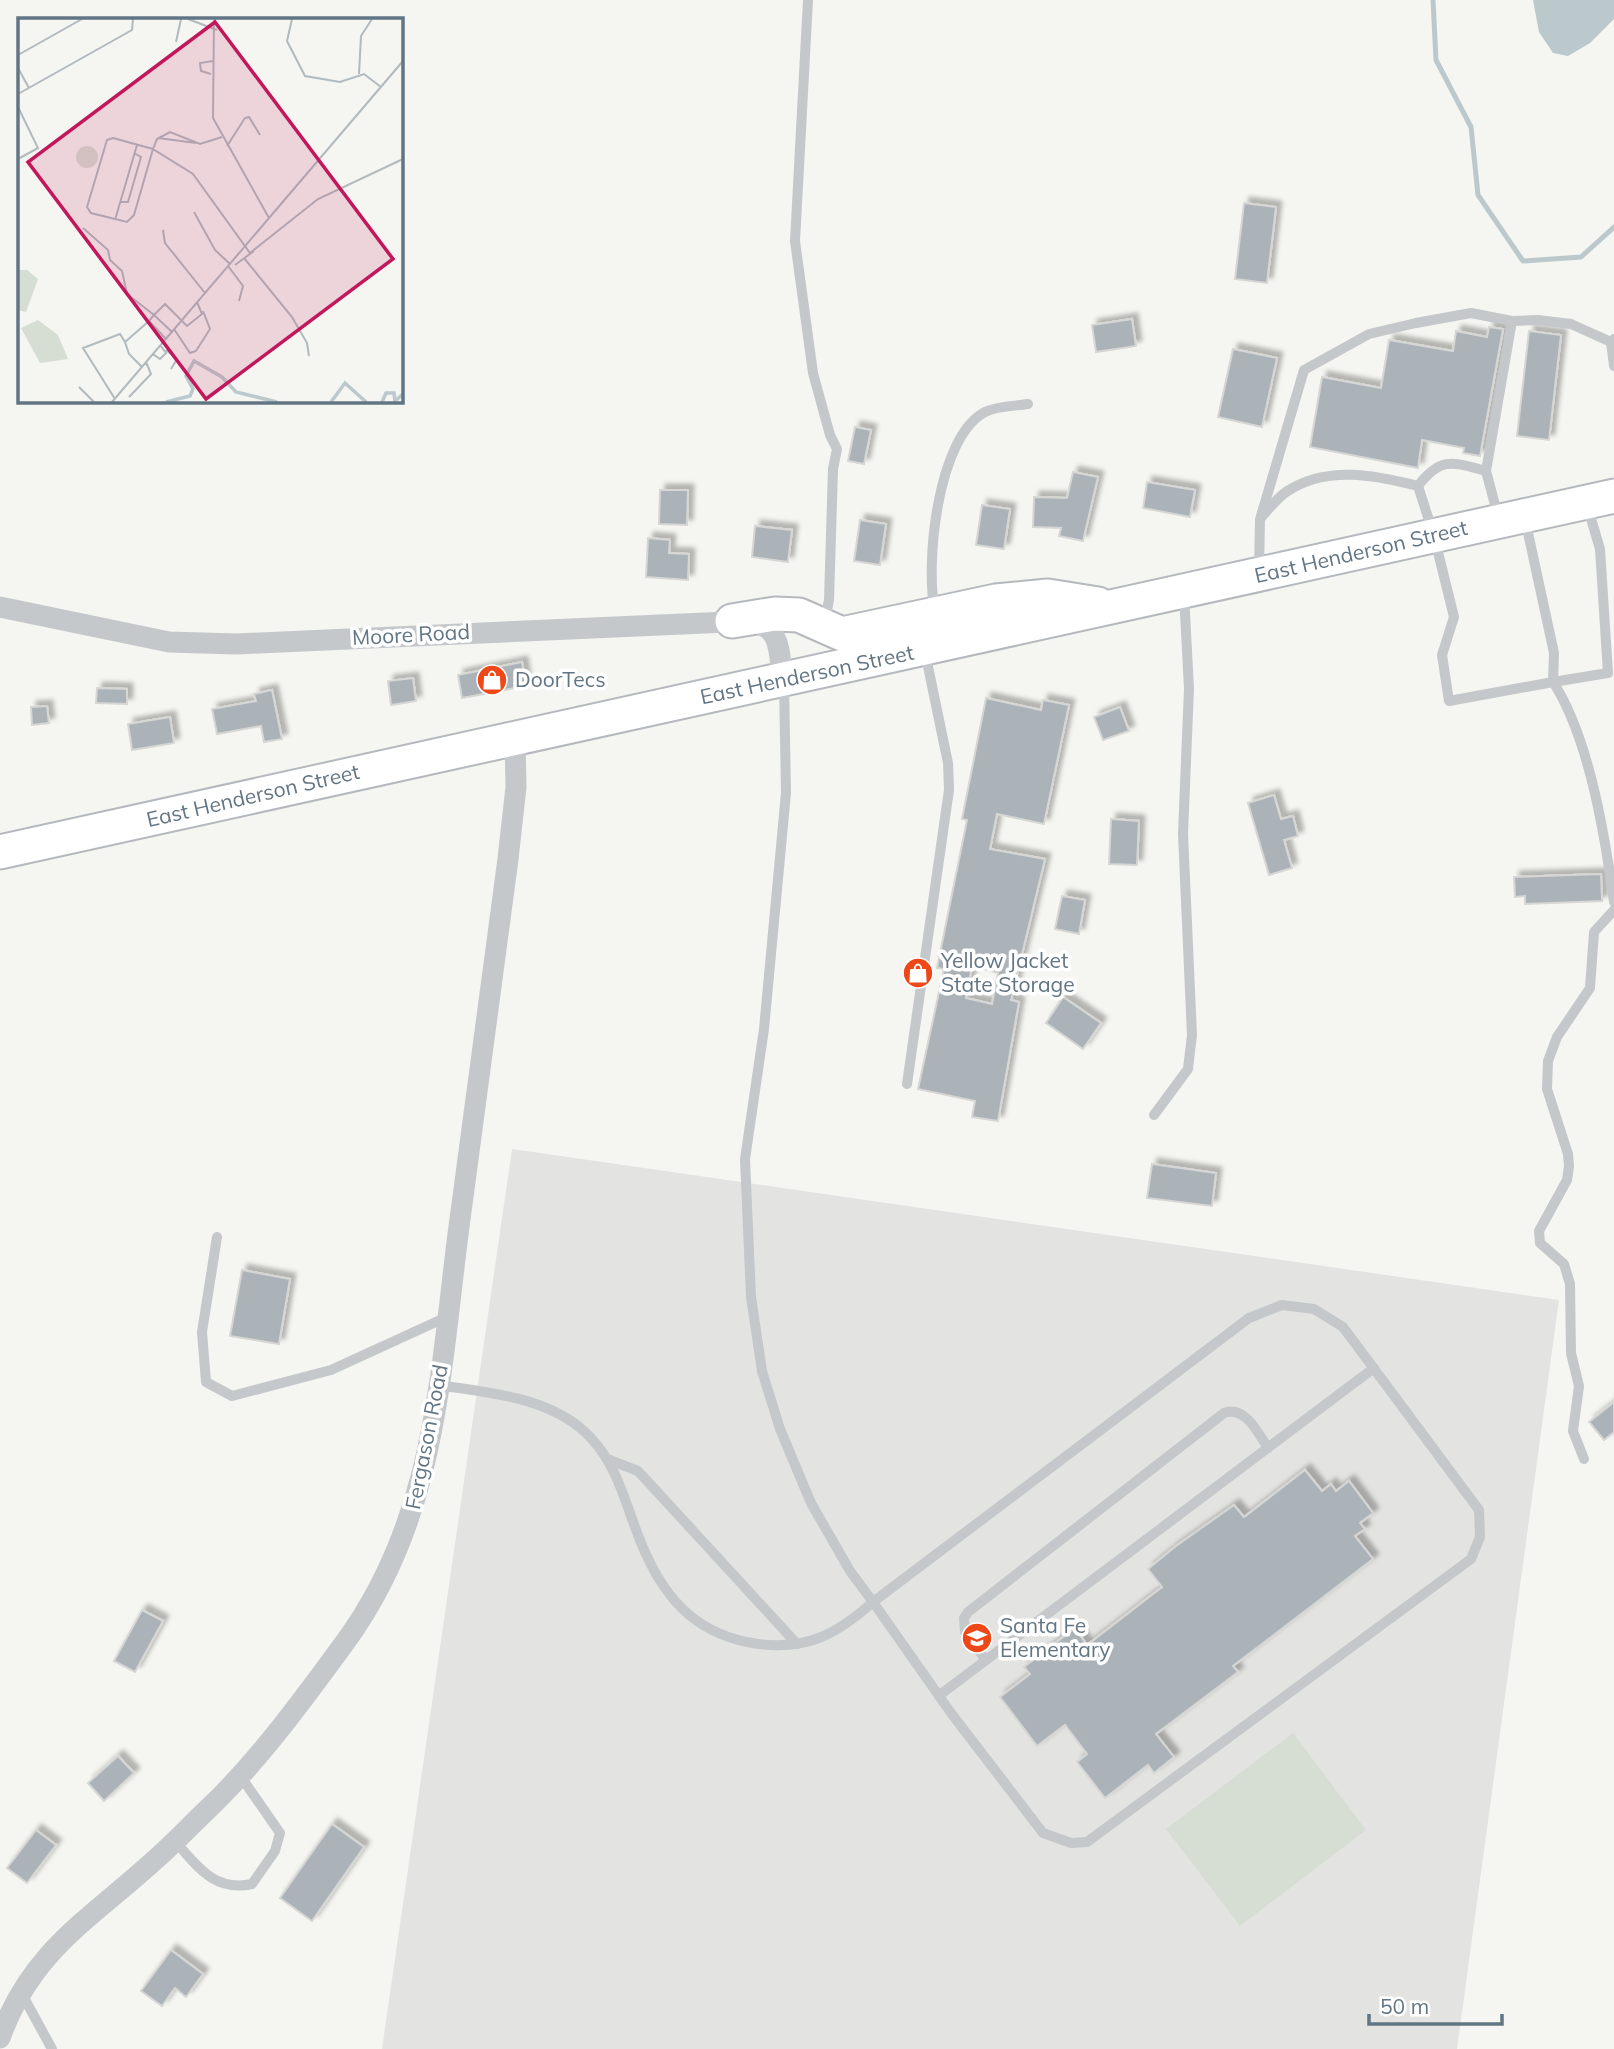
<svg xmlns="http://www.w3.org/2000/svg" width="1614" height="2049" viewBox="0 0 1614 2049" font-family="Mulish,sans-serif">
<defs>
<filter id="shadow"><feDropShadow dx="5.5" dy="-5.5" stdDeviation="2" flood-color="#0004"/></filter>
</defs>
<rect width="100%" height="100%" fill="#f5f5f1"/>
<polygon fill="#e3e4e2" points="512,1149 1559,1300 1457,2049 382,2049"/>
<polygon fill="#d6ddd2" points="1293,1733 1366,1830 1240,1926 1166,1829"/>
<polygon fill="#bbc8cc" points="1533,0 1614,0 1614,19 1590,43 1568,56 1553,53 1539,32"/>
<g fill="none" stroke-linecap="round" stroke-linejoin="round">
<polyline stroke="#bbc8cc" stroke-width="5" points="1433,0 1436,60 1471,127 1478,195 1523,261 1581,257 1614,227"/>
</g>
<g fill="#abb3b9" stroke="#d6d6d4" stroke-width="2" fill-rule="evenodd" filter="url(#shadow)">
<polygon points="1244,203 1276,207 1267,283 1235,279"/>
<polygon points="1132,319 1136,346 1096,352 1092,325"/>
<polygon points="1489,327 1503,329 1480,456 1463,453 1464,448 1422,440 1418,468 1310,447 1322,377 1381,388 1389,340 1453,351 1456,331 1487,337"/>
<polygon points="1529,331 1561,335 1549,440 1517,436"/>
<polygon points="1233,349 1277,358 1262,427 1218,417"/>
<polygon points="855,427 871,430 864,464 848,461"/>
<polygon points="1073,472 1098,477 1083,541 1059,536 1061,528 1033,527 1034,497 1067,498"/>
<polygon points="1147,482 1195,490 1190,517 1143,508"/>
<polygon points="660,490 688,490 687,525 659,524"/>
<polygon points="982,505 1010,509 1004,549 976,545"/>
<polygon points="860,520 886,524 880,565 854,561"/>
<polygon points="755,526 792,530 788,562 752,557"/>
<polygon points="648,538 670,540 669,553 689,554 688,580 646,577"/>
<polygon points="522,662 526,686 462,698 458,675"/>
<polygon points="413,678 416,701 391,705 388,681"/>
<polygon points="97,688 127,689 127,704 96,703"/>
<polygon points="272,690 282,739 264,742 261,726 217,734 212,709 256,701 254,694"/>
<path d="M 986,698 L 1041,710 L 1043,700 L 1069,705 L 1044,824 L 997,814 L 990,849 L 1045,859 L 1011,1000 L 1019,1002 L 998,1121 L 972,1117 L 975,1101 L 918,1089 L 944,969 L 937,968 L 967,820 L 962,819 ZM 972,966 L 998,973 L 992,1004 L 966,998 Z"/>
<polygon points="47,706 49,723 32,725 31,707"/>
<polygon points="1120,707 1129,731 1103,740 1094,717"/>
<polygon points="170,717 174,743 132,750 128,724"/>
<polygon points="1274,795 1281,819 1293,816 1298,836 1284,840 1292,868 1269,875 1248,803"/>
<polygon points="1111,819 1139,821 1137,865 1109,864"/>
<polygon points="1601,874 1602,901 1525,904 1525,896 1515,897 1514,877"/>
<polygon points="1062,896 1085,900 1079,934 1055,929"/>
<polygon points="1063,997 1101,1023 1083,1049 1046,1023"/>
<polygon points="1152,1164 1216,1173 1212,1206 1147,1198"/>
<polygon points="242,1270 290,1279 279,1344 230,1336"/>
<polygon points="1614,1402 1614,1432 1604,1440 1589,1422"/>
<polygon points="1305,1470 1322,1491 1331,1484 1336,1491 1349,1481 1373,1513 1360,1523 1365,1529 1355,1536 1373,1559 1233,1666 1238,1672 1156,1734 1174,1757 1154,1773 1148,1765 1105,1798 1077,1762 1087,1754 1065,1725 1037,1746 1000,1697 1030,1674 1024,1667 1075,1628 1087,1645 1162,1587 1148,1569 1176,1546 1234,1505 1244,1517"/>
<polygon points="142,1610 163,1621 135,1672 114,1661"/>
<polygon points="118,1756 134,1773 104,1801 88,1783"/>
<polygon points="332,1824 364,1847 312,1921 280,1898"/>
<polygon points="36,1830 56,1845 27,1883 7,1868"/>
<polygon points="171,1950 203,1974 186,1997 175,1988 162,2006 141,1991"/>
</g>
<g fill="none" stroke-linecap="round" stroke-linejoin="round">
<g stroke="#b5b9bd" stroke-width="37">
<g id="primary">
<polyline points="732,621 775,614 799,615 842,634 996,601 1048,596 1098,604"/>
<polyline points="0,852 1614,496"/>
</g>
</g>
<g stroke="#c4c8cb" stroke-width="10">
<polyline points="808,0 795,241 813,373 830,435 837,449 833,469 829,600 825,620"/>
<polyline points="1512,321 1538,320 1571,324 1611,342"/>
<polyline points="1614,339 1611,342 1614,366"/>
<path d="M 1418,486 C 1441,456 1453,462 1486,471"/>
<path d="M 1587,505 L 1600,549 L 1608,673 L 1553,682 C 1589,737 1605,836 1614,902"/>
<polyline points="1261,516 1304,370 1369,334 1416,323 1471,313 1512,321 1486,471 1498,516"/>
<path d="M 1259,571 L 1260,519 C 1268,510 1277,498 1286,492 C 1326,465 1375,475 1418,486 L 1434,536 L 1454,617 L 1442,655 L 1449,701 L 1553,682 L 1554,653 L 1525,519"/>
<path d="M 935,611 C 925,565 937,437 985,412 C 997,406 1015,406 1028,404"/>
<polyline points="907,1084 949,790 948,763 925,652"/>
<polyline points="1154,1115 1188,1069 1192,1035 1183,834 1189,689 1184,594"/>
<polyline points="217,1237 202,1332 206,1382 232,1396 331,1370 449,1316"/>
<polygon points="1282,1305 1314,1309 1343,1327 1479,1510 1480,1537 1471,1559 1087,1842 1071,1843 1043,1833 951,1713 873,1602 1249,1318"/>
<path d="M 438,1385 C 490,1393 553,1397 591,1438 C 621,1470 627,1513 645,1552 C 668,1604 701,1636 758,1644 C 808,1650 837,1634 873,1602 L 850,1571 L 811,1503 L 780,1429 L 762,1371 L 751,1297 L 745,1159 L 764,1029 L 786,793 L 784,683"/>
<polyline points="607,1459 638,1471 797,1644"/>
<polyline points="1584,1459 1573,1431 1579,1386 1571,1353 1570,1284 1564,1264 1540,1243 1539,1231 1567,1180 1569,1166 1568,1154 1547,1089 1548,1061 1557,1037 1590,988 1594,932 1614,910"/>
<path d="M 986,1660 L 965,1632 L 964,1618 L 968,1612 L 1224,1413 C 1245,1405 1258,1433 1268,1448"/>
<polyline points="941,1694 1374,1368"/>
<path d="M 174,1840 C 197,1866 214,1892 252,1884 L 275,1851 L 280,1833 L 239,1774"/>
<polyline points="22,1994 52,2049"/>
</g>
<g stroke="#c4c8cb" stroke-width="21">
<path d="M 0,607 L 169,642 L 236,644 L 750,621 C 783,628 778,651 783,680"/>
<path d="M 0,2038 C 32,1949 92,1918 157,1858 C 175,1842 192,1824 210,1807 C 261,1758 304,1698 346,1641 C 438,1514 440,1368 460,1219 C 476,1099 492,979 508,859 L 516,787 L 515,738"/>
</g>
<use href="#primary" stroke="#fff" stroke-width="33"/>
</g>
<defs>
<g id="shop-disc" transform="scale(1.575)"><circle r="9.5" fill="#ee4718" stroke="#fff"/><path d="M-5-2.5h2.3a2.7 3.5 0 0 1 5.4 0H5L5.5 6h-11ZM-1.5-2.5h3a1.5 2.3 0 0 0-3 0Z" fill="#fff"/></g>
<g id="school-disc" transform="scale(1.575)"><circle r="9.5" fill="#ee4718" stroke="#fff"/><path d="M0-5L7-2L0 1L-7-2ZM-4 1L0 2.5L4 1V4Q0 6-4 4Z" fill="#fff"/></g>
</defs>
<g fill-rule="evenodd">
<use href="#shop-disc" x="492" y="680"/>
<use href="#shop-disc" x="918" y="973"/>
<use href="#school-disc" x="977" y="1638"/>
</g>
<g text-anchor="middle" stroke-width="7" stroke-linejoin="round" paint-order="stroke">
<g font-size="21" fill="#627584" stroke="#fff">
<text transform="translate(1361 552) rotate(-13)" y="7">East Henderson Street</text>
<text transform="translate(411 635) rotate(-3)" y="7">Moore Road</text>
<text transform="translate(807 675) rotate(-12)" y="7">East Henderson Street</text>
<text transform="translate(253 796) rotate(-13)" y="7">East Henderson Street</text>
<text transform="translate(427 1437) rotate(-79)" y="7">Fergason Road</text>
</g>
<g font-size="21" fill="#627584" stroke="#fff" text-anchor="start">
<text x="515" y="687">DoorTecs</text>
<text x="941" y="968">Yellow Jacket<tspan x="941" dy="24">State Storage</tspan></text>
<text x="1000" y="1633">Santa Fe<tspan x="1000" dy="24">Elementary</tspan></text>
</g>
</g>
<g transform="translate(18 18)">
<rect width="385" height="385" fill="#f5f5f1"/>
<path d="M58 139a11 11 0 1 1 22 0a11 11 0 1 1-22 0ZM 0,252 L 9,252 L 20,261 L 8,294 L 0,292 ZM 20,302 L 40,317 L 50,341 L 22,345 L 3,310 Z" fill="#d6ddd2"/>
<path fill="none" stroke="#bbc8cc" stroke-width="3.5" d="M 148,384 L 172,378 L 175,371 L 168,358 L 176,343 L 204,359 L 218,374 L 259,384M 313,384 L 327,365 L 348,384M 364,384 L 368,375 L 376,375 L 377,383 L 385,376"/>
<path fill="none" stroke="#b1babe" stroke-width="2" d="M 170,1 L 199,12M 196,1 L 195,100 L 251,200M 274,1 L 269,23 L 287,58 L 322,64 L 346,56 L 363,69M 158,24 L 163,1M 0,37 L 64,1M 0,50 L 11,70M 193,56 L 183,53 L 182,45 L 195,43M 341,56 L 343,18 L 354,1M 0,76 L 114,12 L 115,1M 0,89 L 20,130 L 0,141M 204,119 L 182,126 L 152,114 L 139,121 L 135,131 L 175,156 L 232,235 L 300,181 L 385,141M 95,120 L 135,131 L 116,197 L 109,204 L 73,195 L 69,189 L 89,122 ZM 140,120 L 178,125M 209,128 L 227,100 L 231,99 L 242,117M 102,184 L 110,184 L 123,139 L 116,135M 176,194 L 197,232 L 212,246M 97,202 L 119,127M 65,210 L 90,232 L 92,242 L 104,253 L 109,276 L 136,297 L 131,303 L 148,321M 145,212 L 147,225 L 187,275M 226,240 L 274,299 L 289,325 L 291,338M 217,247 L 236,233M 210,248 L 225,268 L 221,283M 156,311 L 172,335 L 178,333 L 192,311 L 185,293M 154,314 L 136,297 L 147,286 L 169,308 L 184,296 L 179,284M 148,332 L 159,341 L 153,351M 135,336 L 142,341 L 148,335 L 142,327M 124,349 L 111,336 L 107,324 L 131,303M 61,369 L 76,384M 111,379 L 133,356 L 128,344M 97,381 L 65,330 L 102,316 L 107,324M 94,384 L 385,43"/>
<path fill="#c2185b" fill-opacity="0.15" stroke="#c2185b" stroke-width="3.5" d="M 197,4 L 375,241 L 188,381 L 10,144 Z"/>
<rect width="385" height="385" fill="none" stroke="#627584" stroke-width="3.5"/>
</g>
<path d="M1369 2014v10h133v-10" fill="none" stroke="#627584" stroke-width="3.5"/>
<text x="1380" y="2014" font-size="21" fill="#627584" stroke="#ffffff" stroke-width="5" paint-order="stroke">50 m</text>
</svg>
